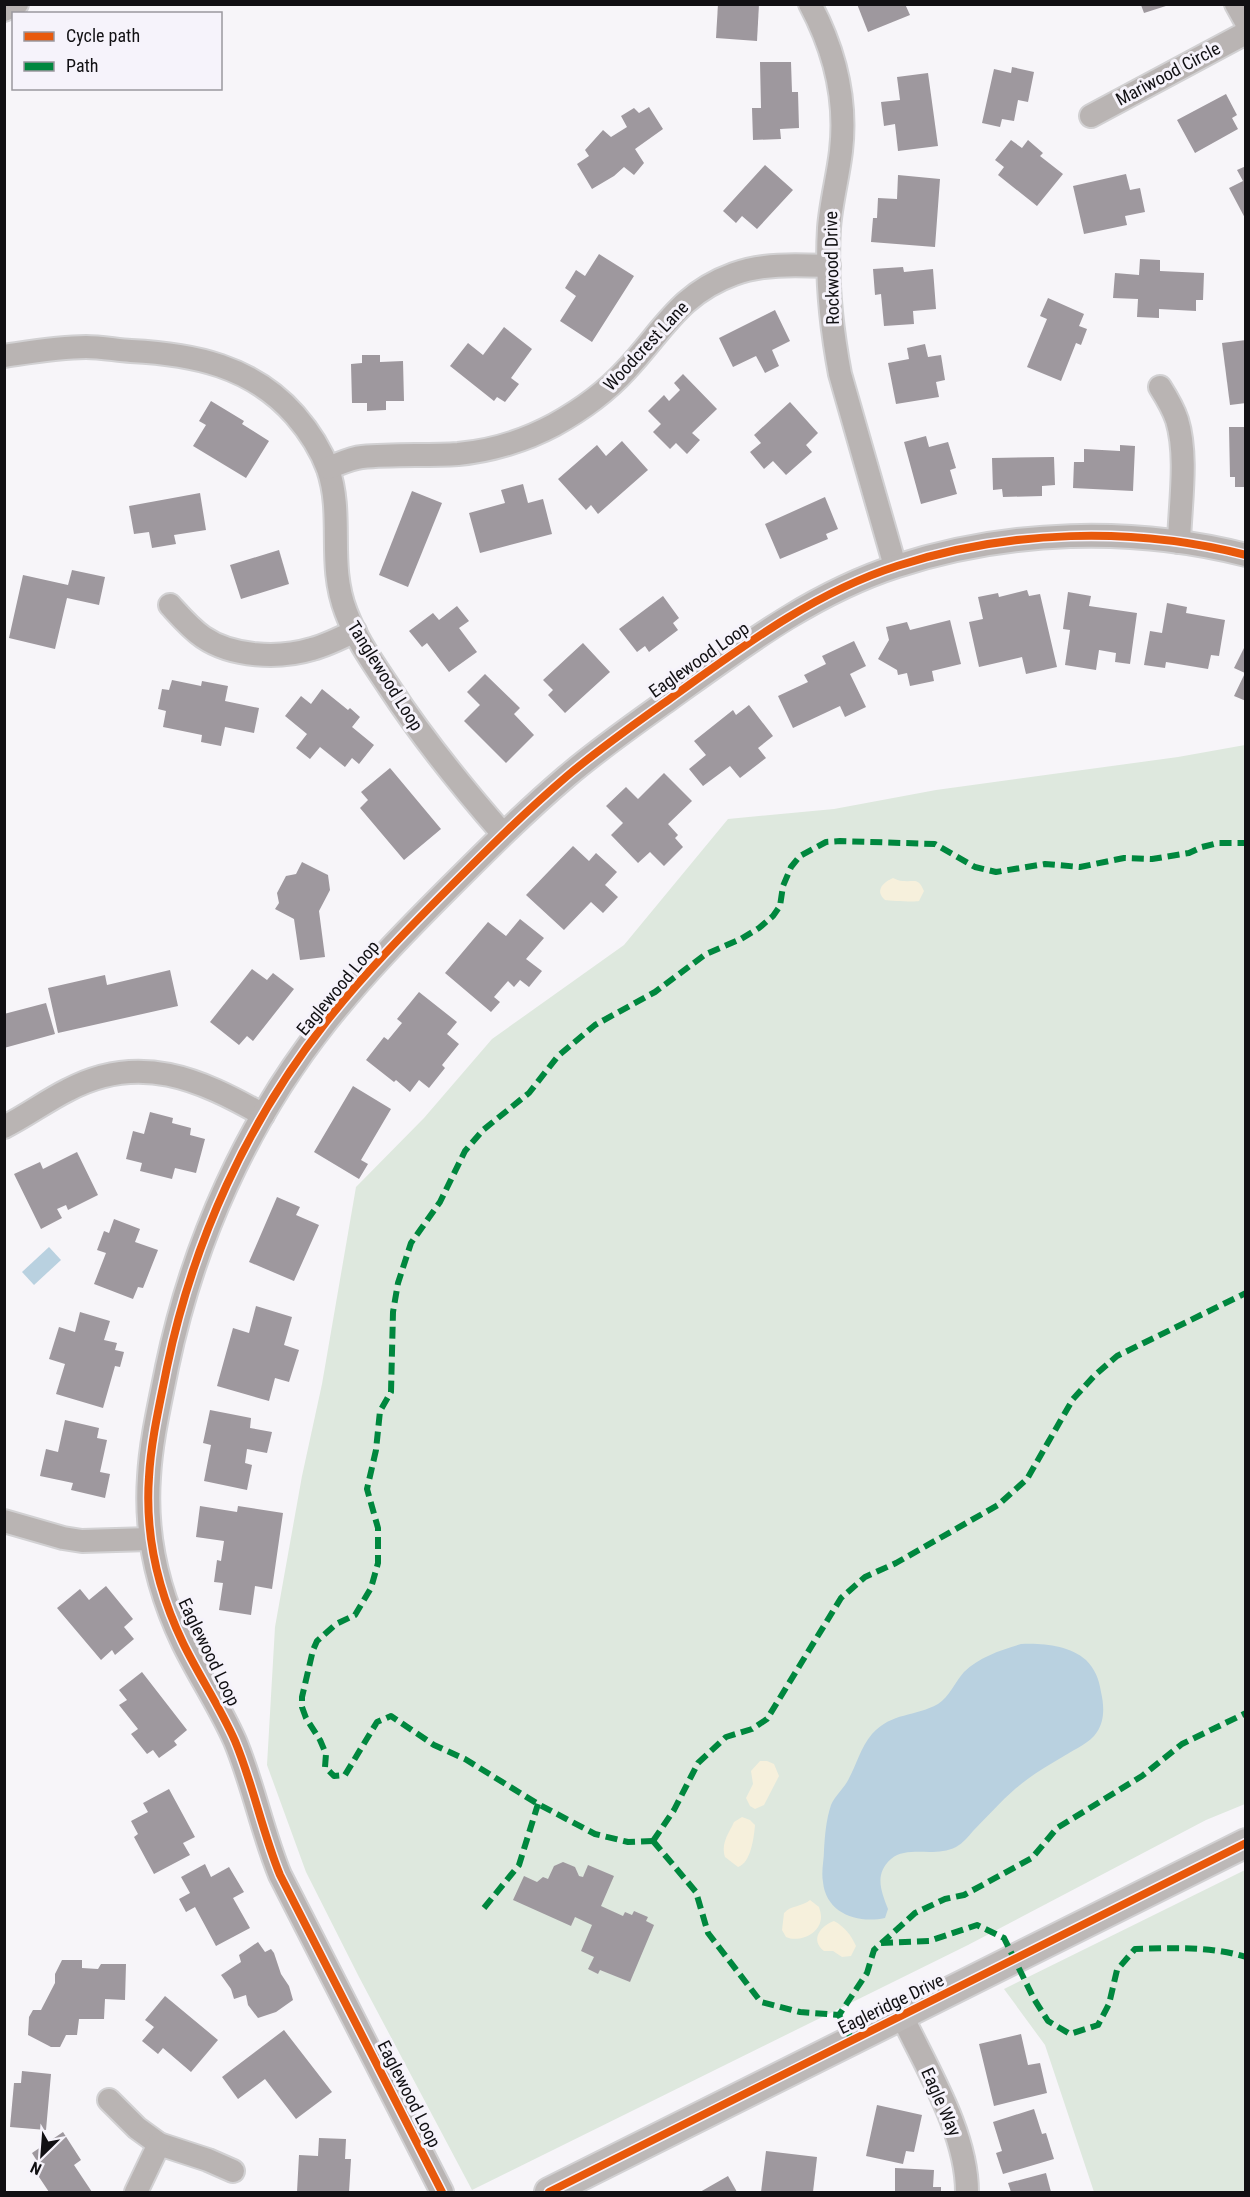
<svg xmlns="http://www.w3.org/2000/svg" width="1250" height="2197" viewBox="0 0 1250 2197" font-family="'Roboto Condensed',sans-serif">
<rect width="100%" height="100%" fill="#f7f5f9"/>
<g fill="#dee8de">
<polygon points="1245,745 1245,1804 1206,1820 968,1945 472,2190 359,1977 306,1872 267,1765 275,1627 302,1476 322,1384 356,1187 424,1118 492,1039 624,945 728,819 834,809 936,790 1178,757"/>
<polygon points="1245,1870 1245,2192 1094,2192 1045,2045 1004,1989"/>
</g>
<g fill="#f6f0dc">
<path d="M 893,878 C 896,879 899,881 903,881 C 915,882 918,877 924,891 L 919,901 C 916,902 890,901 885,900 C 875,891 882,883 893,878 Z"/>
<polygon points="760,1761 767,1761 774,1764 779,1776 764,1805 755,1809 750,1806 746,1798 753,1784 751,1771"/>
<path d="M 742,1817 L 750,1820 L 755,1825 C 754,1837 751,1863 738,1867 L 725,1857 C 721,1843 728,1835 734,1822 Z"/>
<path d="M 810,1900 L 819,1907 C 820,1910 821,1914 821,1917 C 821,1934 799,1943 786,1937 L 782,1930 L 784,1913 C 791,1905 802,1907 810,1900 Z"/>
<path d="M 834,1921 C 845,1927 851,1935 856,1946 L 851,1956 L 842,1957 L 833,1951 L 824,1951 C 810,1940 820,1926 834,1921 Z"/>
</g>
<g fill="#b9d1e0">
<polygon points="49,1247 61,1260 34,1285 22,1272"/>
<path d="M 1021,1644 C 1042,1643 1069,1645 1086,1660 C 1095,1669 1099,1679 1101,1692 C 1104,1705 1105,1720 1097,1732 C 1090,1743 1075,1749 1064,1756 C 1047,1766 1030,1776 1015,1789 C 1000,1802 987,1817 973,1831 C 968,1837 963,1843 956,1847 C 935,1858 908,1845 891,1859 C 874,1874 881,1891 888,1909 L 885,1918 C 857,1924 826,1913 823,1882 C 821,1871 824,1861 824,1850 C 825,1835 826,1820 831,1805 C 835,1796 842,1790 847,1782 C 856,1767 860,1748 872,1734 C 892,1712 915,1717 938,1704 C 949,1697 955,1682 964,1672 C 979,1657 1001,1650 1021,1644 Z"/>
</g>
<g fill="#9e989e">
<polygon points="718,4 759,4 757,41 716,38"/>
<polygon points="857,4 905,4 910,15 868,32"/>
<polygon points="1141,5 1169,5 1144,13"/>
<polygon points="760,62 791,62 792,92 798,92 799,128 780,129 781,139 753,140 752,108 761,108"/>
<polygon points="1012,67 1034,72 1028,102 1018,100 1014,121 1002,119 1000,127 982,123 994,69 1011,73"/>
<polygon points="928,73 938,146 898,151 895,124 884,126 881,102 900,100 897,77"/>
<polygon points="1226,94 1237,115 1232,118 1238,129 1195,153 1177,120"/>
<polygon points="649,107 663,129 635,149 644,163 634,175 624,167 614,176 592,189 577,164 589,156 585,150 603,130 611,137 627,127 621,116 634,108 639,113"/>
<polygon points="1011,140 1022,148 1028,140 1043,153 1040,156 1063,174 1037,206 998,175 1004,167 995,160"/>
<polygon points="765,165 793,190 757,229 742,216 736,223 723,211"/>
<polygon points="1246,166 1246,220 1229,188 1243,181 1237,170"/>
<polygon points="1126,174 1130,190 1140,188 1145,212 1125,216 1127,225 1084,234 1073,186"/>
<polygon points="898,175 940,179 935,247 871,242 873,218 877,218 878,198 897,199"/>
<polygon points="599,254 634,276 592,342 560,321 576,296 565,288 576,270 585,276"/>
<polygon points="1140,259 1160,260 1160,271 1204,273 1203,300 1196,300 1196,311 1159,309 1159,318 1137,317 1138,299 1113,298 1115,273 1139,275"/>
<polygon points="903,267 904,272 933,269 936,309 913,311 914,324 884,326 881,294 875,295 873,269"/>
<polygon points="1048,298 1084,314 1079,326 1087,329 1081,345 1076,343 1061,381 1027,367 1047,319 1040,316"/>
<polygon points="775,310 790,341 772,350 779,366 765,373 756,356 733,367 719,338"/>
<polygon points="504,327 532,349 511,378 519,384 505,402 497,397 494,401 450,366 468,343 483,355"/>
<polygon points="1246,340 1246,403 1230,405 1222,343"/>
<polygon points="925,344 928,357 941,355 945,380 936,382 939,397 896,404 888,363 909,359 907,348"/>
<polygon points="362,355 380,355 380,362 403,361 404,401 386,401 386,410 367,411 367,403 352,403 351,364 362,363"/>
<polygon points="683,374 717,409 692,433 700,440 687,454 676,443 670,449 653,432 661,424 648,411 664,395 669,401 680,390 674,383"/>
<polygon points="211,401 244,421 242,424 269,441 246,478 193,446 206,425 199,421"/>
<polygon points="790,402 818,433 806,445 812,452 786,475 773,461 764,469 750,452 761,443 754,435"/>
<polygon points="1229,427 1246,427 1246,487 1235,487 1235,477 1230,477"/>
<polygon points="926,436 929,447 948,442 956,468 950,470 957,494 921,504 904,442"/>
<polygon points="622,441 648,470 598,514 591,505 586,510 558,479 597,445 606,456"/>
<polygon points="1120,445 1135,446 1133,491 1073,488 1074,462 1084,462 1084,449 1120,451"/>
<polygon points="1054,457 1055,485 1042,486 1042,496 1003,497 1002,489 993,490 992,458"/>
<polygon points="523,484 528,503 543,499 552,534 480,553 469,513 505,503 501,490"/>
<polygon points="412,491 442,503 408,587 379,575"/>
<polygon points="200,493 206,530 174,535 176,544 152,548 149,532 134,534 129,506"/>
<polygon points="825,497 838,529 826,534 828,539 780,559 765,524"/>
<polygon points="279,550 289,584 241,599 230,565"/>
<polygon points="72,570 105,577 99,605 67,598 55,649 9,638 23,575 68,585"/>
<polygon points="1027,590 1029,596 1040,594 1057,667 1026,674 1022,657 979,667 969,622 983,619 978,597 998,593 999,597"/>
<polygon points="1068,592 1091,596 1089,606 1137,613 1130,664 1115,662 1116,653 1099,650 1096,670 1065,665 1070,630 1063,629"/>
<polygon points="663,596 679,618 673,623 678,630 649,652 645,646 637,652 619,629"/>
<polygon points="1167,603 1187,607 1186,613 1225,620 1219,656 1211,655 1208,669 1166,662 1165,668 1144,665 1150,631 1162,633"/>
<polygon points="457,606 469,621 459,628 477,652 449,672 427,643 422,647 409,631 433,613 439,620"/>
<polygon points="950,620 961,664 932,671 934,681 910,686 907,673 898,675 897,670 878,659 889,640 886,627 907,622 910,630"/>
<polygon points="854,641 866,666 850,674 866,707 845,717 840,706 793,728 778,696 808,682 804,675 826,664 822,656"/>
<polygon points="583,643 610,672 565,713 548,695 553,690 543,680"/>
<polygon points="1246,644 1246,701 1234,696 1245,673 1234,668"/>
<polygon points="485,674 520,708 514,714 534,735 506,763 464,721 480,705 467,692"/>
<polygon points="172,680 201,686 202,681 228,686 225,701 259,708 254,733 225,727 221,746 201,742 202,735 163,727 166,711 158,709 162,689 169,690"/>
<polygon points="322,689 348,710 350,708 360,717 352,727 374,745 359,764 352,758 345,767 320,747 310,759 296,748 307,734 285,716 301,696 311,704"/>
<polygon points="749,705 773,736 758,748 766,758 740,778 730,766 703,786 689,769 706,755 694,741 733,710 736,715"/>
<polygon points="390,768 441,829 404,860 360,808 368,800 361,792"/>
<polygon points="664,773 692,801 668,824 678,835 675,838 683,847 664,866 650,852 638,863 611,835 623,823 606,806 626,787 638,799"/>
<polygon points="573,846 589,861 596,853 617,872 605,885 618,897 603,913 591,902 564,930 526,895"/>
<polygon points="302,862 328,875 330,890 319,911 325,957 300,960 294,919 275,909 279,903 277,893 286,876 296,874"/>
<polygon points="520,919 544,938 526,959 542,971 529,987 520,980 514,987 508,981 494,997 500,1002 491,1012 445,973 488,922 506,936"/>
<polygon points="252,969 267,980 273,973 294,989 253,1041 247,1036 239,1045 210,1022"/>
<polygon points="170,970 178,1006 58,1033 48,988 105,975 107,985"/>
<polygon points="419,992 457,1022 447,1034 459,1044 442,1065 445,1068 429,1088 419,1080 410,1092 396,1080 394,1082 366,1060 384,1037 388,1040 402,1023 397,1019"/>
<polygon points="46,1003 55,1034 4,1048 4,1014"/>
<polygon points="353,1086 391,1109 361,1160 368,1164 359,1179 314,1152"/>
<polygon points="150,1112 173,1118 172,1123 191,1128 190,1135 205,1139 196,1173 175,1168 172,1179 140,1171 142,1163 126,1159 133,1131 144,1134"/>
<polygon points="77,1152 98,1195 68,1210 66,1205 57,1209 62,1218 41,1229 14,1174 40,1162 43,1169"/>
<polygon points="277,1197 300,1207 296,1215 319,1225 294,1281 249,1262"/>
<polygon points="114,1219 140,1229 135,1242 158,1250 143,1288 138,1287 133,1299 94,1284 106,1253 97,1250 104,1231 109,1233"/>
<polygon points="256,1306 292,1317 284,1345 299,1350 289,1382 275,1378 269,1401 217,1386 233,1328 249,1333"/>
<polygon points="80,1312 110,1321 104,1340 117,1343 115,1350 124,1352 120,1367 115,1366 103,1408 56,1394 65,1364 49,1359 59,1327 75,1332"/>
<polygon points="210,1410 251,1418 250,1428 272,1432 267,1453 247,1449 245,1463 252,1465 247,1490 204,1481 211,1445 203,1443"/>
<polygon points="65,1420 99,1428 97,1438 107,1440 100,1472 110,1474 105,1498 71,1490 73,1483 40,1476 46,1449 58,1452"/>
<polygon points="200,1506 237,1512 238,1506 283,1513 272,1589 255,1586 251,1615 219,1610 223,1583 214,1582 217,1560 221,1561 224,1541 196,1537"/>
<polygon points="106,1586 133,1619 124,1627 134,1639 115,1655 112,1650 101,1660 57,1608 80,1589 89,1600"/>
<polygon points="142,1672 187,1730 174,1741 177,1745 159,1758 153,1750 147,1754 131,1734 138,1729 119,1705 127,1700 119,1690"/>
<polygon points="169,1789 195,1837 183,1843 190,1855 154,1874 134,1837 138,1834 131,1821 148,1812 143,1803"/>
<polygon points="563,1862 575,1867 579,1876 583,1877 588,1865 614,1876 601,1906 623,1916 625,1912 632,1915 634,1911 648,1917 646,1921 654,1925 630,1982 600,1970 598,1974 588,1969 594,1957 581,1951 592,1925 575,1917 571,1926 513,1900 524,1876 537,1882 543,1877 548,1879 554,1866"/>
<polygon points="205,1864 211,1877 229,1867 244,1892 233,1898 250,1928 216,1946 195,1907 186,1912 179,1899 190,1893 181,1877"/>
<polygon points="258,1942 265,1952 271,1949 274,1953 281,1974 289,1986 293,2000 276,2012 258,2018 248,2005 246,1995 234,1999 231,1989 221,1975 241,1962 239,1955"/>
<polygon points="62,1960 82,1960 82,1968 98,1969 101,1964 126,1964 125,2000 105,1999 104,2019 79,2019 77,2035 66,2035 60,2047 51,2047 28,2035 29,2017 33,2010 41,2010 55,1983 55,1974"/>
<polygon points="165,1996 218,2040 191,2072 163,2048 158,2054 142,2041 154,2027 145,2020"/>
<polygon points="284,2030 332,2092 296,2119 265,2079 238,2099 222,2077"/>
<polygon points="1021,2034 1028,2065 1040,2063 1047,2093 994,2106 979,2044"/>
<polygon points="22,2071 51,2074 46,2130 10,2127 14,2083 21,2083"/>
<polygon points="877,2105 922,2115 914,2152 906,2151 903,2164 866,2156"/>
<polygon points="1034,2109 1042,2134 1046,2133 1054,2159 1003,2174 996,2153 1002,2151 993,2122"/>
<polygon points="63,2132 81,2160 74,2165 92,2192 49,2192 31,2165 37,2161 32,2153"/>
<polygon points="319,2138 346,2139 345,2159 351,2159 349,2192 297,2192 299,2155 318,2156"/>
<polygon points="766,2151 817,2157 813,2192 761,2192"/>
<polygon points="895,2168 934,2170 933,2187 941,2187 941,2192 895,2192"/>
<polygon points="1046,2173 1051,2192 1011,2192 1008,2183"/>
<polygon points="728,2176 737,2192 700,2192"/>
</g>
<g fill="none" stroke-linecap="round" stroke-linejoin="round">
<g stroke="#d2d1d3" stroke-width="26">
<g id="minor">
<path d="M 810,4 C 834,49 847,99 841,151 C 838,177 831,202 829,228 C 826,277 831,326 840,374 L 895,566"/>
<polyline points="1236,4 1246,22"/>
<polyline points="4,10 17,4"/>
<polyline points="1091,116 1246,33"/>
<path d="M 4,356 C 31,352 59,347 86,347 C 101,347 116,350 131,351 C 193,354 252,366 295,415 C 308,430 321,450 328,469 C 344,516 327,563 346,612 C 356,639 373,663 389,687 C 423,739 462,787 503,834"/>
<path d="M 1160,387 C 1167,398 1173,408 1177,420 C 1188,456 1180,505 1179,542"/>
<path d="M 328,468 C 339,464 351,458 362,457 C 394,454 427,456 458,454 C 491,451 526,440 554,425 C 581,410 606,392 626,370 C 663,331 679,294 734,274 C 764,263 798,265 829,266"/>
<path d="M 170,605 C 180,616 190,628 203,637 C 232,657 279,659 312,649 C 327,645 341,638 355,631"/>
<path d="M 4,1127 C 26,1116 46,1101 68,1090 C 139,1052 200,1079 263,1115"/>
<polyline points="4,1521 63,1538 82,1541 150,1539"/>
<path d="M 902,2016 C 927,2069 967,2133 967,2192"/>
<polyline points="109,2100 137,2128 159,2144 208,2160 233,2171"/>
<polyline points="136,2192 159,2144"/>
<path d="M 442,2192 L 280,1875 C 262,1831 253,1784 235,1741 C 220,1707 199,1676 183,1643 C 158,1591 145,1534 149,1477 C 151,1440 160,1403 167,1367 C 193,1242 247,1122 326,1022 C 364,974 406,931 449,888 C 487,850 525,812 566,777 C 600,748 636,723 671,698 C 742,647 813,593 897,566 C 1008,530 1132,526 1246,555"/>
</g>
</g>
<g stroke="#d2d1d3" stroke-width="32">
<polyline id="major" points="549,2192 1246,1843"/>
</g>
<use href="#minor" stroke="#b9b4b3" stroke-width="22"/>
<use href="#major" stroke="#bcb8b7" stroke-width="28"/>
<g stroke="#00873e" stroke-width="6" stroke-dasharray="12 6" stroke-linecap="butt">
<polyline points="653,1841 628,1842 595,1834 538,1804 465,1759 434,1745 391,1716 377,1722 345,1775 334,1776 325,1767 326,1754 320,1740 306,1718 302,1707 302,1697 313,1650 317,1641 336,1624 355,1615 371,1588 378,1563 378,1528 367,1489 376,1450 380,1411 391,1392 393,1312 398,1283 411,1243 440,1202 465,1151 483,1130 529,1093 558,1056 595,1025 655,992 706,954 741,939 759,928 773,916 780,906 783,886 791,867 800,856 826,842 840,841 935,844 975,867 996,872 1045,864 1080,867 1124,858 1152,859 1189,853 1202,847 1218,843 1246,843"/>
<polyline points="653,1841 674,1810 698,1763 726,1737 752,1729 767,1719 841,1598 865,1577 896,1563 998,1505 1027,1479 1073,1399 1095,1375 1117,1356 1246,1293"/>
<polyline points="653,1841 696,1892 708,1933 761,2002 800,2012 839,2015 867,1973 874,1950 915,1913 945,1899 964,1895 1032,1858 1057,1828 1142,1776 1182,1744 1246,1713"/>
<polyline points="484,1908 519,1865 538,1804"/>
<path d="M 881,1943 L 929,1941 L 977,1925 L 1004,1938 L 1034,1999 L 1048,2021 L 1070,2034 L 1098,2025 L 1109,2004 L 1117,1970 L 1135,1949 C 1172,1948 1210,1946 1246,1957"/>
<polyline points="839,2015 852,2040"/>
</g>
<g stroke="#f6f3fb" stroke-width="11">
<g id="cycleway">
<path d="M 442,2192 L 280,1875 C 262,1831 253,1784 235,1741 C 220,1707 199,1676 183,1643 C 158,1591 145,1534 149,1477 C 151,1440 160,1403 167,1367 C 193,1242 247,1122 326,1022 C 364,974 406,931 449,888 C 487,850 525,812 566,777 C 600,748 636,723 671,698 C 742,647 813,593 897,566 C 1008,530 1132,526 1246,555"/>
<polyline points="549,2192 1246,1843"/>
</g>
</g>
<use href="#cycleway" stroke="#e8590c" stroke-width="8"/>
</g>
<g text-anchor="middle" stroke-width="6" stroke-linejoin="round" paint-order="stroke">
<g font-size="18" fill="#111013" stroke="#f6f3fb">
<text transform="translate(1168 74) rotate(-28)" y="6">Mariwood Circle</text>
<text transform="translate(832 268) rotate(-91)" y="6">Rockwood Drive</text>
<text transform="translate(646 346) rotate(-47)" y="6">Woodcrest Lane</text>
<text transform="translate(699 660) rotate(-35)" y="6">Eaglewood Loop</text>
<text transform="translate(385 676) rotate(58)" y="6">Tanglewood Loop</text>
<text transform="translate(338 988) rotate(-50)" y="6">Eaglewood Loop</text>
<text transform="translate(209 1652) rotate(64)" y="6">Eaglewood Loop</text>
<text transform="translate(891 2004) rotate(-26)" y="6">Eagleridge Drive</text>
<text transform="translate(409 2094) rotate(63)" y="6">Eaglewood Loop</text>
<text transform="translate(941 2102) rotate(66)" y="6">Eagle Way</text>
</g>
</g>
<rect width="1250" height="2197" fill="none" stroke="#111013" stroke-width="12"/>
<rect x="12" y="12" width="210" height="78" fill="#f6f3fb" stroke="#9a989e" stroke-width="1.5"/>
<rect x="24" y="32" width="30" height="9" fill="#e8590c" stroke="#9a989e" stroke-width="1.5"/>
<text x="66" y="42" font-size="18" fill="#111013">Cycle path</text>
<rect x="24" y="62" width="30" height="9" fill="#00873e" stroke="#9a989e" stroke-width="1.5"/>
<text x="66" y="72" font-size="18" fill="#111013">Path</text>
<g transform="translate(42 2155) rotate(205)" stroke="#f6f3fb" stroke-width="4.5" paint-order="stroke">
<path d="M0-4.5L10 22L0 15L-10 22Z" fill="#111013"/>
<text y="-9" font-size="16" font-weight="bold" text-anchor="middle" fill="#111013">N</text>
</g>
</svg>
